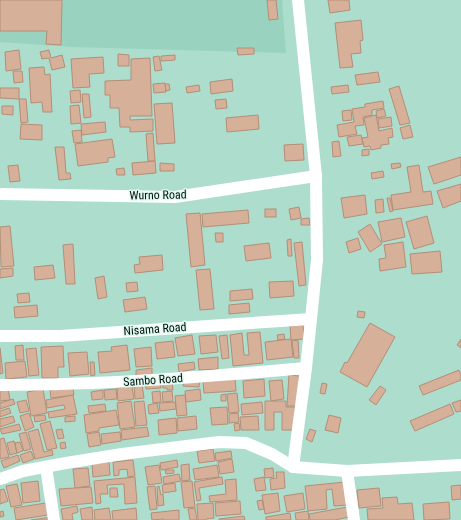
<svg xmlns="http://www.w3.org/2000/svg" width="461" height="520" viewBox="0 0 461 520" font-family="'Roboto Condensed',sans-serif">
<rect width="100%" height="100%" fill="#acddcd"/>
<polygon fill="#99d3bf" points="0,0 282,0 286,53 72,47 0,42"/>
<g fill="#d7b099" stroke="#b48e78">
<polygon points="0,0 62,0 61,45 46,44 47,31 0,31"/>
<polygon points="267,0 276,0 278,19 269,20"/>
<polygon points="328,0 349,0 350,10 330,13"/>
<polygon points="361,20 363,40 360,41 361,53 351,54 353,67 340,68 335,23"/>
<polygon points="237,48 254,48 254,54 238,55"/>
<polygon points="19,50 21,69 6,71 5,52"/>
<polygon points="49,50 51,58 62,55 65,67 52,70 49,58 42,59 40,52"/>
<polygon points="118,54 129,55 129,66 118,66"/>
<polygon points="175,55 175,60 161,61 161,56"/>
<polygon points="159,56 162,70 155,71 153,57"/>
<polygon points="103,57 104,73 89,74 90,87 73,88 71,59"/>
<polygon points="150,58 152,116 130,116 130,120 153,119 153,131 130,132 130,127 120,127 119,108 110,108 110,95 105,95 105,81 131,80 131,59"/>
<polygon points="44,67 45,75 50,74 52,112 43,112 42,102 31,103 29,68"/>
<polygon points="13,71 22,71 23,82 14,83"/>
<polygon points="378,72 380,82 357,85 355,75"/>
<polygon points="232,79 233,91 211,94 210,82"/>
<polygon points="165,83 166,92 154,93 153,84"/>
<polygon points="165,84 169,84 170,90 166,91"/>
<polygon points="199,85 200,91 187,93 186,87"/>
<polygon points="348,85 349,92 332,94 331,87"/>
<polygon points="399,86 410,123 400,125 389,89"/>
<polygon points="0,88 19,88 19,99 0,98"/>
<polygon points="80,90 81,102 71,103 70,91"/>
<polygon points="82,94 89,94 91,117 84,118"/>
<polygon points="19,99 26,99 28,122 21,123"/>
<polygon points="226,99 227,108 216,109 215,100"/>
<polygon points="383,101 384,108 372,110 372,115 363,117 364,125 355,126 357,134 339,137 337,125 354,122 352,109 365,107 365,104"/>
<polygon points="172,103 175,143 157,144 154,104"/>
<polygon points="79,105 81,123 71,124 70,106"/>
<polygon points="2,106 13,106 13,115 2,114"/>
<polygon points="384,109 386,116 377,118 376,111"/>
<polygon points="351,110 352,120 343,121 342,111"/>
<polygon points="258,115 259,129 227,132 226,118"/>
<polygon points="376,115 379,131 392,128 393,137 388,138 389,144 381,145 381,148 371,150 370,146 364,147 362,138 368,137 364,118"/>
<polygon points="391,117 392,126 379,128 378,119"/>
<polygon points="105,122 106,132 82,135 81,124"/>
<polygon points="21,124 42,125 42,140 20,139"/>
<polygon points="410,125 413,137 403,139 400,128"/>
<polygon points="81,130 82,142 74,143 72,131"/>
<polygon points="153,133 155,161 148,161 146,134"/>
<polygon points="361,135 363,144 349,146 347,137"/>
<polygon points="112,139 115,157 108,158 108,162 78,166 75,144"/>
<polygon points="339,141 341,156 333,157 332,142"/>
<polygon points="303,144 304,160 285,161 284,145"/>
<polygon points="55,147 64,147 66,173 70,173 71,179 59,180"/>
<polygon points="369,149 369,155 362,156 362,150"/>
<polygon points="461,157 461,175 434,184 428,167"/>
<polygon points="155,161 156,173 133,175 132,163"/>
<polygon points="160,163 174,164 174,171 160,171"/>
<polygon points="400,163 401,167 392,169 391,164"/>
<polygon points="18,165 20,181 10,182 8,166"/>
<polygon points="419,165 423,192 431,191 433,204 393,210 391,195 411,192 407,167"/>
<polygon points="124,168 125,175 117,175 116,169"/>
<polygon points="383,171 384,177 372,179 371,173"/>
<polygon points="461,184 461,201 443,208 437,191"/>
<polygon points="365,195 367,214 344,218 341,198"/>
<polygon points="387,198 390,198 393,211 390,212"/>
<polygon points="383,199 384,212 376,213 375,200"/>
<polygon points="299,207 301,218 291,220 289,209"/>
<rect x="265" y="209" width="11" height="8"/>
<polygon points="248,210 249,223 203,227 202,214"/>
<polygon points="200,213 205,265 191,267 186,214"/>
<polygon points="427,216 434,243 414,249 406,222"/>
<polygon points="309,218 310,225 301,225 301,219"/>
<polygon points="401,218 405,237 382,242 378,222"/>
<polygon points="370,224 382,244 370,252 358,232"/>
<polygon points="10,226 14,266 1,267 0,227"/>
<polygon points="215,233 223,233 223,242 216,242"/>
<polygon points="358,238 361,249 349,253 346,242"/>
<polygon points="291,239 292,256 288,256 287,240"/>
<polygon points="302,242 306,285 299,286 294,243"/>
<polygon points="403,242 406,267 380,271 379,259 386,258 384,245"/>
<polygon points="269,243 271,258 246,261 244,246"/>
<polygon points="73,244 75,284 66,284 63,245"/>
<polygon points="440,251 442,272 412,274 410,254"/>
<polygon points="162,255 163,270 135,273 134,265 140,264 139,257"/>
<polygon points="53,265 55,278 35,280 34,267"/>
<polygon points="13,268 13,276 0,278 0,269"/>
<polygon points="210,269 214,309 200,310 196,270"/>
<polygon points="104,276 107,297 98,299 95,278"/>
<polygon points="293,281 294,296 270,298 269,282"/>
<polygon points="137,282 138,291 127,292 126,283"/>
<polygon points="252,289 253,299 230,301 230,291"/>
<polygon points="29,293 30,302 18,303 17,294"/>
<polygon points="145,297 147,309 125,312 123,300"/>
<polygon points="249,303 250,312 229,314 229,305"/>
<polygon points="37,305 38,316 15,318 14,307"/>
<polygon points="358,311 365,312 364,318 357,317"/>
<polygon points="370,323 395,337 367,387 340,372 345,362 347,363"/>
<polygon points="303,325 304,339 291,340 290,326"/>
<polygon points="260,332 263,363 233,366 230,335 242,333 244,355 249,355 247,333"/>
<polygon points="284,334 285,339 278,340 277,335"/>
<polygon points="192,335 195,354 178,356 175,338"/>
<polygon points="216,335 218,352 201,354 199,336"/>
<polygon points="227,335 229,358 222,359 219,336"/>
<polygon points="291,339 293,357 267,360 265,342"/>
<polygon points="461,339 461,348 457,345"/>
<polygon points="298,340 299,358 294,358 292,341"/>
<polygon points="173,341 175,357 157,359 155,343"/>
<polygon points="23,345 24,360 16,360 15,346"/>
<polygon points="127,345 130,370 100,373 98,352 112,351 111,347"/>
<polygon points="63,346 64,367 58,367 58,378 42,378 41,347"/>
<polygon points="151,347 152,366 136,367 134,349"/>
<polygon points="0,348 3,373 0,374"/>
<polygon points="36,348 39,375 29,376 26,349"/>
<polygon points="87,352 89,374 70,376 68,353"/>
<polygon points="218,357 218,369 199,370 198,359"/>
<polygon points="25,361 27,377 6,379 5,363"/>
<polygon points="90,362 94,362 95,375 91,376"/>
<polygon points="194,362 195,369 179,372 178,364"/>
<polygon points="152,368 152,375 136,376 136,370"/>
<polygon points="459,370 461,375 461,380 423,395 419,386"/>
<polygon points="289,375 299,376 297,406 287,406"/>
<polygon points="235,378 236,391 204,393 203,381"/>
<polygon points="264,379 265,396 244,398 243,381"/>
<polygon points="184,380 200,381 199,387 183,386"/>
<polygon points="282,380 284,399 271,401 269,381"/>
<polygon points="160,381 161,388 146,389 145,383"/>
<polygon points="172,381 173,390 167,390 167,388 163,388 162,382"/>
<polygon points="322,383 327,384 325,394 320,393"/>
<polygon points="134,384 142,384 144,398 135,399"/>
<polygon points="132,386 134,399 118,401 117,388"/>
<polygon points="380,386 386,390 376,405 369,400"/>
<polygon points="8,388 10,400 0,401 0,389"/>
<polygon points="73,388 74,395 51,398 50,390"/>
<polygon points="43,389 47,413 31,416 27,392"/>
<polygon points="116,389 117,399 105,400 104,390"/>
<polygon points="200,389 201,400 186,402 185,391"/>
<polygon points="103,390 103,399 92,400 91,392"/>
<polygon points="160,391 161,402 153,403 152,392"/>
<polygon points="172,391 173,401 163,402 162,392"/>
<polygon points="237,393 239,412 229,413 227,394"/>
<polygon points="226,394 226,401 221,401 221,395"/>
<polygon points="73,395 77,414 49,418 48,412 65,409 64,405 47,408 46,400"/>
<polygon points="185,395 187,415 177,416 175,396"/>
<polygon points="13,399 15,404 0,409 0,403"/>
<polygon points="26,400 29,411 20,413 17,402"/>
<polygon points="461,400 461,411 456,412 452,403"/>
<polygon points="131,401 135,427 120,429 117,403"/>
<polygon points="144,401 147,425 136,426 134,402"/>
<polygon points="265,401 286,401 286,407 295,407 294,430 282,430 282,412 274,412 274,430 265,430"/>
<polygon points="175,402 176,409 160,411 159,403"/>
<polygon points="262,402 263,413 242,415 241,404"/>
<polygon points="157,403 159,413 149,414 148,405"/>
<polygon points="105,404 106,411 89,413 88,406"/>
<polygon points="450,404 454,414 415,431 410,421"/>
<polygon points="227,407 228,424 212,425 210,408"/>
<polygon points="9,408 11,413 0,417 0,411"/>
<polygon points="116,410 119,425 99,428 99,431 86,433 84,415"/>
<polygon points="29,413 34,427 25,431 20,416"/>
<polygon points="238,413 239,422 229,423 229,414"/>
<polygon points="45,415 46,420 35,422 34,416"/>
<polygon points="329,415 341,418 338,433 325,430"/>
<polygon points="13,416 15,422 0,427 0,419"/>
<polygon points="75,416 75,421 65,422 65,417"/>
<polygon points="196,416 197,429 178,431 177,418"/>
<polygon points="258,416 259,430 241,430 240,417"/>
<polygon points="176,418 177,433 159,435 158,420"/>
<polygon points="50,421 57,448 47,450 40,424"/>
<polygon points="239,423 240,430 235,431 234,424"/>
<polygon points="19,424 21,430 2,434 0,429"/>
<polygon points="147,427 149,436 122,440 121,430"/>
<polygon points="38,429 44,452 52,450 53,455 35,459 28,432"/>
<polygon points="62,429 64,438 58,439 56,430"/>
<polygon points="310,429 316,431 312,442 306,439"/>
<polygon points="26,432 31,449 24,451 19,434"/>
<polygon points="99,432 101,445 89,447 87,434"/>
<polygon points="120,432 121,441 102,444 101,434"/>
<polygon points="4,438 9,457 0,459 0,439"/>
<polygon points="14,441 17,453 10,455 7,443"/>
<polygon points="20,442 23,451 17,453 15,443"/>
<polygon points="65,442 66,448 61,449 60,443"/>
<polygon points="213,449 215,461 199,463 197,451"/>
<polygon points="31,451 34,459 23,463 20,455"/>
<polygon points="231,451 232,458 216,461 215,453"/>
<polygon points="18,455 20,461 4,468 1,461"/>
<polygon points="232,459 234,472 220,474 218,462"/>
<polygon points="133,460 135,476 128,477 127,469 119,470 119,475 114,476 113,462"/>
<polygon points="177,460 178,467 161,470 160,463"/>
<polygon points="109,462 110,475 93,477 92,464"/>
<polygon points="189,464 190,480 182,481 181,465"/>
<polygon points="159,465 162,483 148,485 145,467"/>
<polygon points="217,465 219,477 195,480 193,469"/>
<polygon points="88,468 90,486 75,488 73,469"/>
<polygon points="273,468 274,477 265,478 264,469"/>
<polygon points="165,470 174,470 174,473 166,474"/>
<polygon points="276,472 284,472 285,488 271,490 270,479 277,478"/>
<polygon points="179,474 181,481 164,484 163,477"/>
<polygon points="135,477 137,503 125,504 124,484 107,485 108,494 100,494 101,503 96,504 94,481"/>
<polygon points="222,477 223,484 199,488 201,500 197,501 194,482"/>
<polygon points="264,477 266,490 256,491 254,479"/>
<polygon points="236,479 237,500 210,502 209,496 226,494 225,480"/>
<polygon points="38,481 40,501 23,503 21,483"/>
<polygon points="192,481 195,507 184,508 181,482"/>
<polygon points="345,482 347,505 334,506 332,489 326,490 327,509 308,511 305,486"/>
<polygon points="175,483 176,491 163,493 162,485"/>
<polygon points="17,484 22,505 11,507 6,486"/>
<polygon points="461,485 461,499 452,500 451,486"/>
<polygon points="155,486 157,509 150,510 147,487"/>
<polygon points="159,486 161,495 163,494 164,505 158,506 157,487"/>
<polygon points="91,487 93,503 61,506 59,489"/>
<polygon points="110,488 117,488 118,497 110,497"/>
<polygon points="379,488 381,506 359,508 357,490"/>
<polygon points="4,489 8,501 0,504 0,490"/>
<polygon points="278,493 280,511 265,514 262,495"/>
<polygon points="303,493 305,509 287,512 284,496"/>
<polygon points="397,497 398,504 412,503 414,520 368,520 367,509 383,508 382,498"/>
<polygon points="262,500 264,509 259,510 257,501"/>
<polygon points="240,501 241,514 216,516 215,503"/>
<polygon points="449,502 450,519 424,520 423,504"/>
<polygon points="46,503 48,515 16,520 14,508"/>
<polygon points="213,503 214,518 206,519 206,520 198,520 197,504"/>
<polygon points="77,506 78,512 72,514 73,520 63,520 61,509"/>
<polygon points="92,507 93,520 82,520 80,509"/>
<polygon points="347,507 349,517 335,520 310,520 309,514"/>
<polygon points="109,508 111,520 95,520 94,510"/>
<polygon points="136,508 137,520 113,520 112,511"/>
<polygon points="195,508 197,520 190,520 188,509"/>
<polygon points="179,510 179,520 163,520 163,519 152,520 151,513"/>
<polygon points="3,511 4,516 0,517 0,512"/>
<polygon points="308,511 309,520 296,520 295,513"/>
<polygon points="290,513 291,520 266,520 266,517"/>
<polygon points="244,516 245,520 219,520 219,519"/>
<polygon points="51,517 52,520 31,520"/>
</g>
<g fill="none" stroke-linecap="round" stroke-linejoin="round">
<g stroke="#fff" stroke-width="12">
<polyline points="298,0 316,176 317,260 306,368 293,467 347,471 461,465"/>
<polyline points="0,194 175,197 316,176"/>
<polyline points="0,336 60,336 311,319"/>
<path d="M 0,385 C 102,385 204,377 306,368"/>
<polyline points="46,467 54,520"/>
<polyline points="347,471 354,520"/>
<polyline points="0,479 23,471 66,463 122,454 219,442 246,443 272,454 293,467"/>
</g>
</g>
<g text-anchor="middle" stroke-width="3" stroke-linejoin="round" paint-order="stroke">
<g font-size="12" fill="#02130d" stroke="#e0f8ef">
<text transform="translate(158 195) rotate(-1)" y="4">Wurno Road</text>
<text transform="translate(155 329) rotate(-4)" y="4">Nisama Road</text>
<text transform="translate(153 380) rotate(-4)" y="4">Sambo Road</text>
</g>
</g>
</svg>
